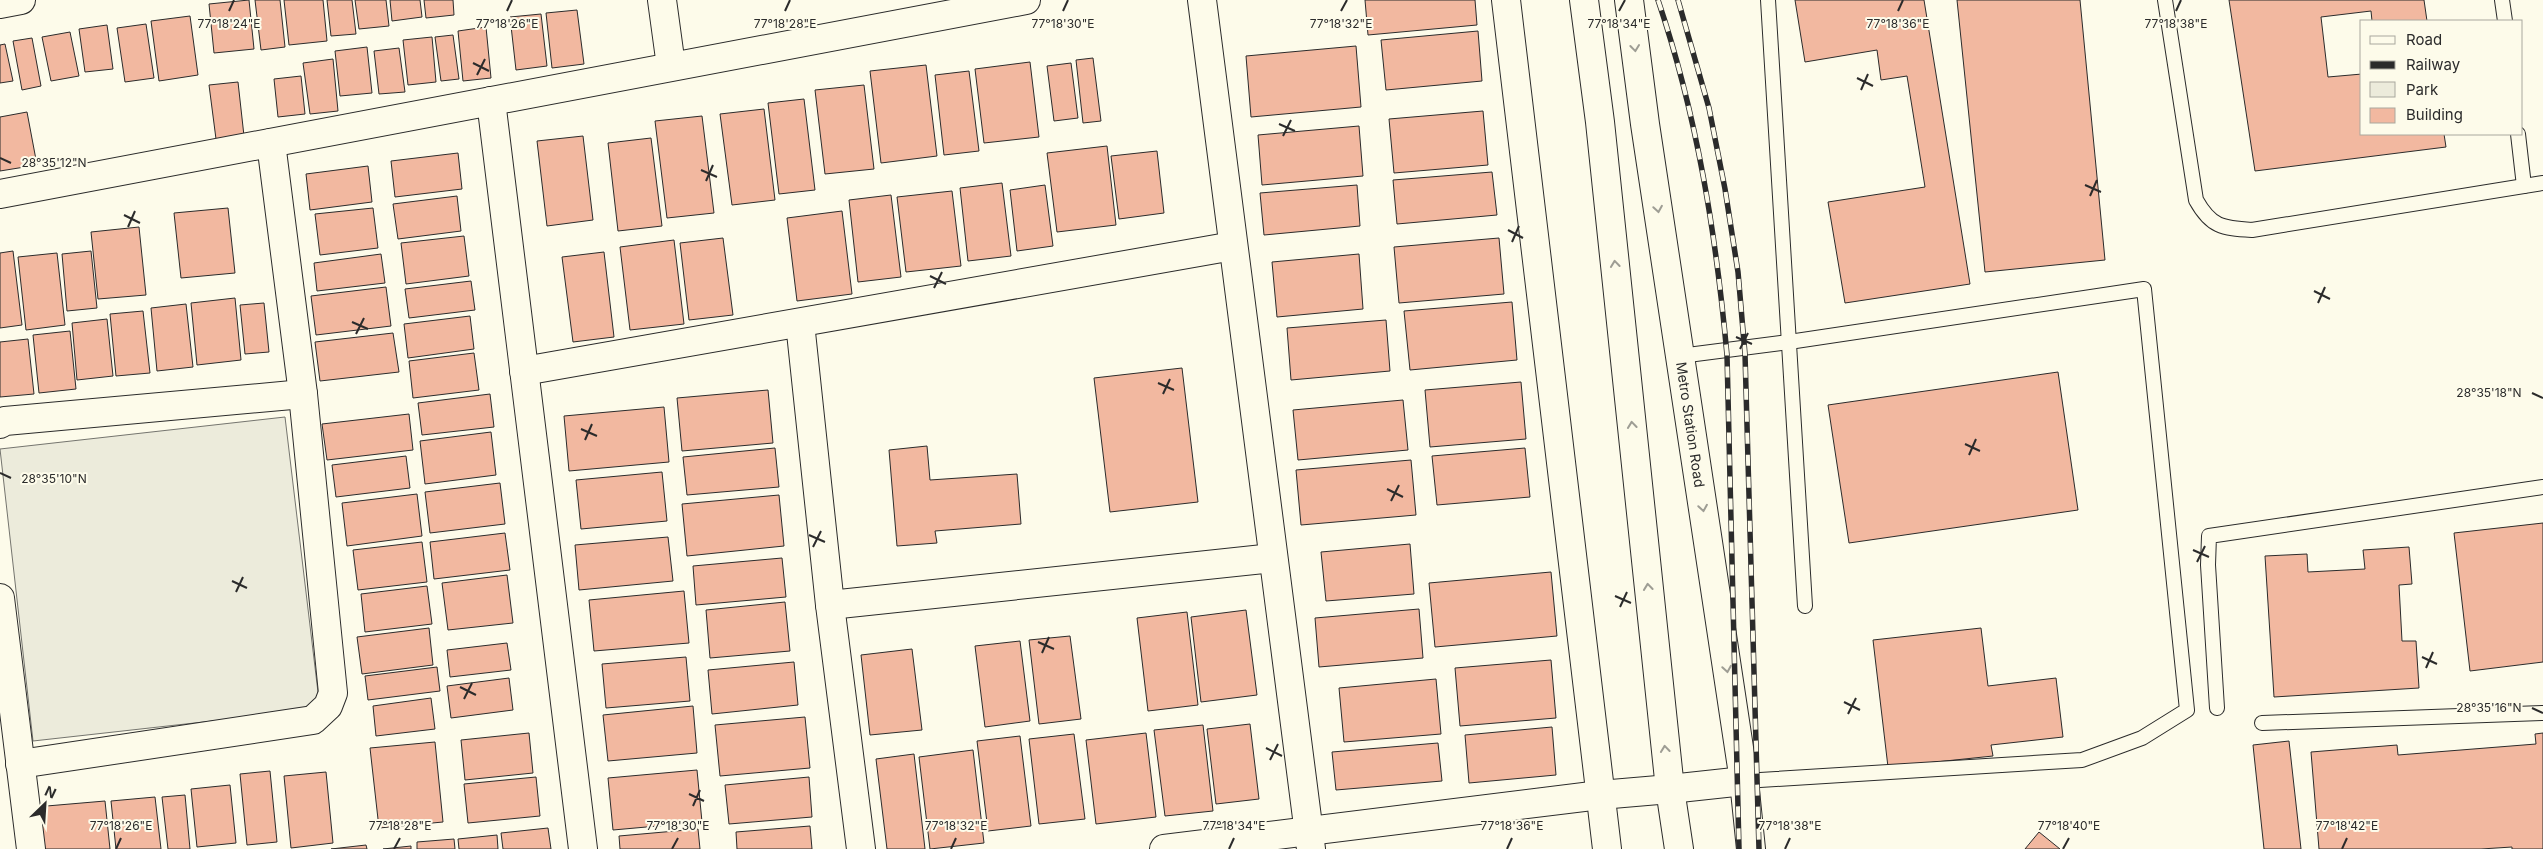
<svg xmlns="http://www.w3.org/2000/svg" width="2543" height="849" viewBox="0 0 2543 849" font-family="Inter,sans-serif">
<rect width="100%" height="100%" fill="#fdfbea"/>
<polygon fill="#ecebdb" stroke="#74746e" points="285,417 320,709 33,741 0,449"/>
<g fill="#f2b8a0" stroke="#2b2b2b">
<polygon points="249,0 254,49 214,53 209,4"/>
<polygon points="255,0 280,0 285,47 261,50"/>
<polygon points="284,0 323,0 327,41 289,45"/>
<polygon points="327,0 352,0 356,34 331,36"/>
<polygon points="355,0 386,0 389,26 359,29"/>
<polygon points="390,0 420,0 422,17 392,21"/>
<polygon points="424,0 453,0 454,15 426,18"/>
<polygon points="1365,0 1475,0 1477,25 1368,35"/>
<polygon points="1795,0 1924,0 1970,284 1845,303 1828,202 1925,187 1907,76 1881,80 1877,50 1805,62"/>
<polygon points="1957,0 2080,0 2105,260 1985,272"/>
<polygon points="2229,0 2424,0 2427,21 2372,21 2371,11 2321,17 2328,77 2362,74 2362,134 2444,134 2446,147 2255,171"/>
<polygon points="577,10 584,64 552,68 546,13"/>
<polygon points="541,14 547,66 516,70 510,17"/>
<polygon points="190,16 198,75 159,81 151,21"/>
<polygon points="146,24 154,78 125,82 117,28"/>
<polygon points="107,25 113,69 85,72 79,29"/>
<polygon points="486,27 491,78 463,81 458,31"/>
<polygon points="1478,31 1482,81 1386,90 1381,40"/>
<polygon points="70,32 79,76 51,81 42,37"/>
<polygon points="453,35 459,79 441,81 435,37"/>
<polygon points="432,37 436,82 408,85 403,40"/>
<polygon points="32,38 41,86 22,90 13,41"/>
<polygon points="5,44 13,81 0,83 0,45"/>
<polygon points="1356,46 1361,107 1251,117 1246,56"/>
<polygon points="367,47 372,93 340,96 335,51"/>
<polygon points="399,48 405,92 379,94 374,51"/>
<polygon points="1093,58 1101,121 1083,123 1076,60"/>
<polygon points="333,59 338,111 310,114 303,63"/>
<polygon points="1030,62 1039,137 984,143 975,69"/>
<polygon points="1071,63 1078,118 1054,121 1047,66"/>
<polygon points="926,65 937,156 881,163 870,71"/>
<polygon points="969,71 979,151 944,155 935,75"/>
<polygon points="301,76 305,114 278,117 274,79"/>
<polygon points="238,82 244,136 216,139 209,85"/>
<polygon points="864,85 874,169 825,174 815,90"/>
<polygon points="804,99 815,190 779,194 768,103"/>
<polygon points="764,109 775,200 732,205 720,114"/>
<polygon points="1483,111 1488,165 1394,173 1389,119"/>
<polygon points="27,112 37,165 0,171 0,117"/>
<polygon points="702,116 714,213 667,218 655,121"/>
<polygon points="1359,126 1363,176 1262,185 1258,135"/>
<polygon points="583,136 593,220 547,226 537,141"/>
<polygon points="651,138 662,226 618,231 608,143"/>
<polygon points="1107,146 1116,225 1057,232 1047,153"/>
<polygon points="1157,151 1164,213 1119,219 1111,156"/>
<polygon points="458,153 462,189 395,197 391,161"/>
<polygon points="368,166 372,202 310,210 306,174"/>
<polygon points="1492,172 1497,215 1397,224 1393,180"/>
<polygon points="1002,183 1011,256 968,261 960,188"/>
<polygon points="1045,185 1053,246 1017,251 1010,190"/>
<polygon points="1357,185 1360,226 1264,235 1260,193"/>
<polygon points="952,191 961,266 906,272 897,197"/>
<polygon points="891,195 901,277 858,282 849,200"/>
<polygon points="457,196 461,231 398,239 393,204"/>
<polygon points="228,208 235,273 181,278 174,213"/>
<polygon points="373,208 378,248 320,255 315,214"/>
<polygon points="842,211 852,294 797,301 787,218"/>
<polygon points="139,227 146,295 98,299 91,232"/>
<polygon points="464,236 469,276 406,284 401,243"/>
<polygon points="723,238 733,315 689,320 680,243"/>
<polygon points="1499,238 1504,294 1399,303 1394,247"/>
<polygon points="674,240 684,324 630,330 620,247"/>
<polygon points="13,251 22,325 0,328 0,253"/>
<polygon points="91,251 97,308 67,311 62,254"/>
<polygon points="604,252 614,337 573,342 562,257"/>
<polygon points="57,253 65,325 26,330 18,257"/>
<polygon points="381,254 385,283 317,291 314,263"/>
<polygon points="1359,254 1363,309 1277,317 1272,262"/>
<polygon points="471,281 475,310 409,318 405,289"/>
<polygon points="386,287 391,326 316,335 311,296"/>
<polygon points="235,298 241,360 197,365 191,303"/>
<polygon points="1512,302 1517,360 1410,370 1404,311"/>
<polygon points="264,303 269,352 245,354 240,305"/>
<polygon points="186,304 193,367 157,371 151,308"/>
<polygon points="143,311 150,373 116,376 110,314"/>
<polygon points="470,316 474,349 408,358 404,324"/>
<polygon points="107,319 113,376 77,380 72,323"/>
<polygon points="1386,320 1390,371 1291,380 1287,328"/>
<polygon points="70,331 76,389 39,393 33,335"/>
<polygon points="393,333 399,372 320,381 315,342"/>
<polygon points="28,339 34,394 0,397 0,342"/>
<polygon points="474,353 479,390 413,398 409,361"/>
<polygon points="1182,368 1198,502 1110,512 1094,378"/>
<polygon points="2058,372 2078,510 1849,543 1828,405"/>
<polygon points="1521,382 1526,439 1430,447 1425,390"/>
<polygon points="768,390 773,443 682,451 677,398"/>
<polygon points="490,394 494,427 422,435 418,403"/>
<polygon points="1403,400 1408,450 1298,460 1293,410"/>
<polygon points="664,407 669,462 569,471 564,416"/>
<polygon points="409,414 413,450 327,460 322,424"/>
<polygon points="491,432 496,475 425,484 420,441"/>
<polygon points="927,446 930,480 1017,474 1021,524 935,531 937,543 897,546 889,450"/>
<polygon points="775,448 779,487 687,495 683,457"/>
<polygon points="1525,448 1530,497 1437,505 1432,456"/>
<polygon points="406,456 410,488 336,497 332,465"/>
<polygon points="1411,460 1416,515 1301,525 1296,470"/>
<polygon points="662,472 667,521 581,529 576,480"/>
<polygon points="500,483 505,524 430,533 425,492"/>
<polygon points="417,494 422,536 347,546 342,503"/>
<polygon points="779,495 784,546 687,556 682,504"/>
<polygon points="2543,523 2543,662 2470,671 2454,533"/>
<polygon points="505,533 510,570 434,579 430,542"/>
<polygon points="668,537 673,581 579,590 575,545"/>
<polygon points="422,542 427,582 358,590 353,550"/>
<polygon points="1410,544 1414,594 1326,601 1321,552"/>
<polygon points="2409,547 2412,584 2399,585 2402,641 2416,641 2419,688 2274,697 2265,556 2307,554 2308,572 2365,569 2363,550"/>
<polygon points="782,558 786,597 696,605 693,566"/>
<polygon points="1551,572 1557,636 1435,647 1429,583"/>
<polygon points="507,575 513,623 448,630 442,583"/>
<polygon points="427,586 432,624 365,632 361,594"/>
<polygon points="684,591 689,643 594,651 589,600"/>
<polygon points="785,602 790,651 710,658 706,610"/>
<polygon points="1419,609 1423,658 1319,667 1315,618"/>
<polygon points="1246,610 1257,695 1201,702 1191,617"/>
<polygon points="1187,612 1198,705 1148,711 1137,618"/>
<polygon points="429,628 433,665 362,674 357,637"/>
<polygon points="1981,628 1988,686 2056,678 2063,737 1991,745 1993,756 1888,767 1873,640"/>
<polygon points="1070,636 1081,719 1039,724 1029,640"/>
<polygon points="1020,641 1030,721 985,727 975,646"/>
<polygon points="507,643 511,670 450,677 447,650"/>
<polygon points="912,649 922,730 870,735 861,655"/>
<polygon points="686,657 690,701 606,708 602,664"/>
<polygon points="1551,660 1556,718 1460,726 1455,668"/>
<polygon points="794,662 798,705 712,714 708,670"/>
<polygon points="437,667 440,691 368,700 365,676"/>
<polygon points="509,678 513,710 451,718 447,686"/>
<polygon points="1436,679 1441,734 1344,742 1339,688"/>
<polygon points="431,698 435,729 376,736 373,706"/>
<polygon points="693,706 697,753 608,761 603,715"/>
<polygon points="805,717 810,768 720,776 715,725"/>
<polygon points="1250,724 1259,799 1216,804 1207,729"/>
<polygon points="1203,725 1213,811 1165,816 1154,730"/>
<polygon points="1552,727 1556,775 1469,783 1465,735"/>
<polygon points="529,733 533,773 465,780 461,740"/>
<polygon points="1146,733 1156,817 1096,824 1086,740"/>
<polygon points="2543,733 2543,849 2512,849 2512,847 2481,849 2319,849 2311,752 2397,745 2398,755 2536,744 2535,734"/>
<polygon points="1074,734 1085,819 1039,824 1029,739"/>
<polygon points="1020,736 1031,826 988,831 977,741"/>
<polygon points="2289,741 2301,849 2264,849 2253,745"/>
<polygon points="435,742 443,822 379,828 370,748"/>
<polygon points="1438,743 1442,781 1336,790 1332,752"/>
<polygon points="973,750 984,843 930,849 919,757"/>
<polygon points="914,754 925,849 887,849 876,759"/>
<polygon points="697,770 702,822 613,830 608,778"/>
<polygon points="270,771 277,842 247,845 240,774"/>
<polygon points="326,772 333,843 291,848 284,776"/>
<polygon points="536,777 540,816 468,823 464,784"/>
<polygon points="809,777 812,817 729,824 725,785"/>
<polygon points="230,785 236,843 197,847 191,789"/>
<polygon points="185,795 190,849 168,849 162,797"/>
<polygon points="155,797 161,849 116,849 111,801"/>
<polygon points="105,801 110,849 39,849 35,807"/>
<polygon points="810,826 812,849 737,849 736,832"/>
<polygon points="548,828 551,849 503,849 501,833"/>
<polygon points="698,829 700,849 620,849 619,836"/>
<polygon points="2039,832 2060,849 2025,849"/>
<polygon points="497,835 498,849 459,849 458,839"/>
<polygon points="454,839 455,849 417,849 417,842"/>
<polygon points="366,845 367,849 331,849"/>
<polygon points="411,846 411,849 383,849"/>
</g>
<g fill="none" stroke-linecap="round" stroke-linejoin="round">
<g stroke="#2b2b2b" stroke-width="16">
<g id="lane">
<polyline points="1768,0 1805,606"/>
<path d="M 2165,0 L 2196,200 C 2211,227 2222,228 2252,230 L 2543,183"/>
<polyline points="2502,0 2505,21"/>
<polyline points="2518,134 2524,186"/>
<polyline points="1680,356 1789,342 2144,289 2187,710 2142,738 2082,760 1744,781"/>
<polyline points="2217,708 2208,565 2209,536 2543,487"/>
<polyline points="2262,723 2543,713"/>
</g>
</g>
<g stroke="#2b2b2b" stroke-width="30">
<g id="street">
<polyline points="662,0 671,66"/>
<polyline points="1202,0 1311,849"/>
<polyline points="1506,0 1607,849"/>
<polyline points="0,4 21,0"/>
<polyline points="491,101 583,849"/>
<polyline points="0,194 1026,0"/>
<polyline points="800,323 830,605 861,849"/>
<polyline points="524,371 1233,246"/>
<polyline points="0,424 5,421 303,394"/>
<polyline points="0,598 31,849"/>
<polyline points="830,605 1273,558"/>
<polyline points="20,764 313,720 328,706 333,693 303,394 271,143"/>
<polyline points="1164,849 1600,795 1670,789"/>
</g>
</g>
<g stroke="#2b2b2b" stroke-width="30">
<g id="secondary">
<polyline points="1584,0 1600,122 1670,789 1679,849"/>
<path id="s1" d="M 1629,0 L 1645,124 L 1744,781 L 1751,849"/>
<polyline points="1670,789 1744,781"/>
</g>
</g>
<use href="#lane" stroke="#fdfbea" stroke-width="14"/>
<use href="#street" stroke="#fdfbea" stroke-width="28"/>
<use href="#secondary" stroke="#fdfbea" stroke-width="28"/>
<g stroke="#2b2b2b" stroke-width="5.5">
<g id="rail">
<path d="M 1658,0 C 1697,115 1716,234 1727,355 L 1739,849"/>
<polyline points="1678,0 1709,108 1725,189 1738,272 1745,354 1759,849"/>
</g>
</g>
<use href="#rail" stroke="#fdfbea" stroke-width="4" stroke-dasharray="11" stroke-linecap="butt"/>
</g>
<defs><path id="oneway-chevron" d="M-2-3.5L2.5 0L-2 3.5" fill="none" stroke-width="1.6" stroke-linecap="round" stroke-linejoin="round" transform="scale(1.25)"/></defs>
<g stroke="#9e9d94">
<use href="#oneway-chevron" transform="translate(1635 48) rotate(83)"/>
<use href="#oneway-chevron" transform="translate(1658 209) rotate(81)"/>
<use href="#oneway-chevron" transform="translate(1615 264) rotate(-96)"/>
<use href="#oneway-chevron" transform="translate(1632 425) rotate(-96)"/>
<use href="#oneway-chevron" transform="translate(1703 508) rotate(81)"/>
<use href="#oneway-chevron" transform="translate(1648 587) rotate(-96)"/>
<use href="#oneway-chevron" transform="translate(1727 669) rotate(81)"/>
<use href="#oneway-chevron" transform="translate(1665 749) rotate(-96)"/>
</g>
<path fill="none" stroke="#2b2b2b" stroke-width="2" d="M 229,11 L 234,0M 507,11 L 512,0M 785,11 L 790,0M 1063,11 L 1068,0M 1341,11 L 1347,0M 1619,11 L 1625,0M 1898,11 L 1903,0M 2176,11 L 2181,0M 473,63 L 489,71M 477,75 L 485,59M 1857,78 L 1873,86M 1861,90 L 1868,74M 1279,124 L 1295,131M 1283,136 L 1291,120M 0,158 L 11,163M 701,170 L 717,177M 706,181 L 713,165M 2085,185 L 2101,192M 2090,196 L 2097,180M 124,215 L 140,223M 128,227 L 135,211M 1508,230 L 1523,238M 1512,242 L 1519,226M 930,276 L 946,284M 934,288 L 942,272M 2314,291 L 2330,299M 2318,303 L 2325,287M 352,322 L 368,329M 356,334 L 364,318M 1736,337 L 1752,344M 1740,349 L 1748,333M 1158,383 L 1174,390M 2532,393 L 2543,398M 1163,394 L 1170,379M 581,429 L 597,436M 585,440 L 592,424M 1965,444 L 1980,451M 1969,455 L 1976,439M 0,473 L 11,478M 1387,489 L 1403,497M 1391,501 L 1399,485M 809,535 L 825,542M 813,547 L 821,531M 2193,550 L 2209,557M 2197,562 L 2205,546M 232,581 L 247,588M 236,592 L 243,577M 1615,596 L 1631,603M 1620,607 L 1627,592M 1038,642 L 1054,649M 1042,653 L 1049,637M 2422,657 L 2437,664M 2426,668 L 2433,652M 460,687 L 476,695M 464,699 L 472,683M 1844,702 L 1860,710M 2532,708 L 2543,713M 1848,714 L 1856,698M 1266,748 L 1282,756M 1270,760 L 1278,744M 689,794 L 704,801M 693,806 L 700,790M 116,849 L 121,838M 394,849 L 400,838M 672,849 L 678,838M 951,849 L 956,838M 1229,849 L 1234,838M 1507,849 L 1512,838M 1785,849 L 1790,838M 2063,849 L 2069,838M 2342,849 L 2347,838"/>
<g text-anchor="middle" stroke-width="4" stroke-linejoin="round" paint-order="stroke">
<g font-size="14" fill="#2b2b2b" stroke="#fdfbea">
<text dy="5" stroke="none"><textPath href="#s1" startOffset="429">Metro Station Road</textPath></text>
</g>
</g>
<g font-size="12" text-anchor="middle" fill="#2b2b2b" stroke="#fdfbea" stroke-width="4" stroke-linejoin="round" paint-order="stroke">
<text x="229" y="28">77°18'24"E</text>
<text x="507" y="28">77°18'26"E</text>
<text x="785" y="28">77°18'28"E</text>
<text x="1063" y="28">77°18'30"E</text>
<text x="1341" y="28">77°18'32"E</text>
<text x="1619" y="28">77°18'34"E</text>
<text x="1898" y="28">77°18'36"E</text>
<text x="2176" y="28">77°18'38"E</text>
<text x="54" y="167">28°35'12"N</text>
<text x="2489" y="397">28°35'18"N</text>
<text x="54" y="483">28°35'10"N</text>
<text x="2489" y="712">28°35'16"N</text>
<text x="400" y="830">77°18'28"E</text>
<text x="678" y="830">77°18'30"E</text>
<text x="956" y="830">77°18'32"E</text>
<text x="1234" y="830">77°18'34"E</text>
<text x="121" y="830">77°18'26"E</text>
<text x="1512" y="830">77°18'36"E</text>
<text x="1790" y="830">77°18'38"E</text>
<text x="2069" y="830">77°18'40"E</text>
<text x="2347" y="830">77°18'42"E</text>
</g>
<rect x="2360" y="20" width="162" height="115" fill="#fdfbea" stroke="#a9a89e"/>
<rect x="2370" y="36" width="25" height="8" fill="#fdfbea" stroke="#a9a89e"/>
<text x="2406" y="45" font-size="15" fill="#2b2b2b">Road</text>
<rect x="2370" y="61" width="25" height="8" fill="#2b2b2b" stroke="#a9a89e"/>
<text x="2406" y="70" font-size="15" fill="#2b2b2b">Railway</text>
<rect x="2370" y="82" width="25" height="15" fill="#ecebdb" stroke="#a9a89e"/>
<text x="2406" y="95" font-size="15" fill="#2b2b2b">Park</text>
<rect x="2370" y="108" width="25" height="15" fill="#f2b8a0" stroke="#a9a89e"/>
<text x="2406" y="120" font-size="15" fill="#2b2b2b">Building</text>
<g transform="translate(45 804) rotate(25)" stroke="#fdfbea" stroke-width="4" paint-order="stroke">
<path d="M0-4L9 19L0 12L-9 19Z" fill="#2b2b2b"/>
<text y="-8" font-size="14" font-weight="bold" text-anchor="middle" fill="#2b2b2b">N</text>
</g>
</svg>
